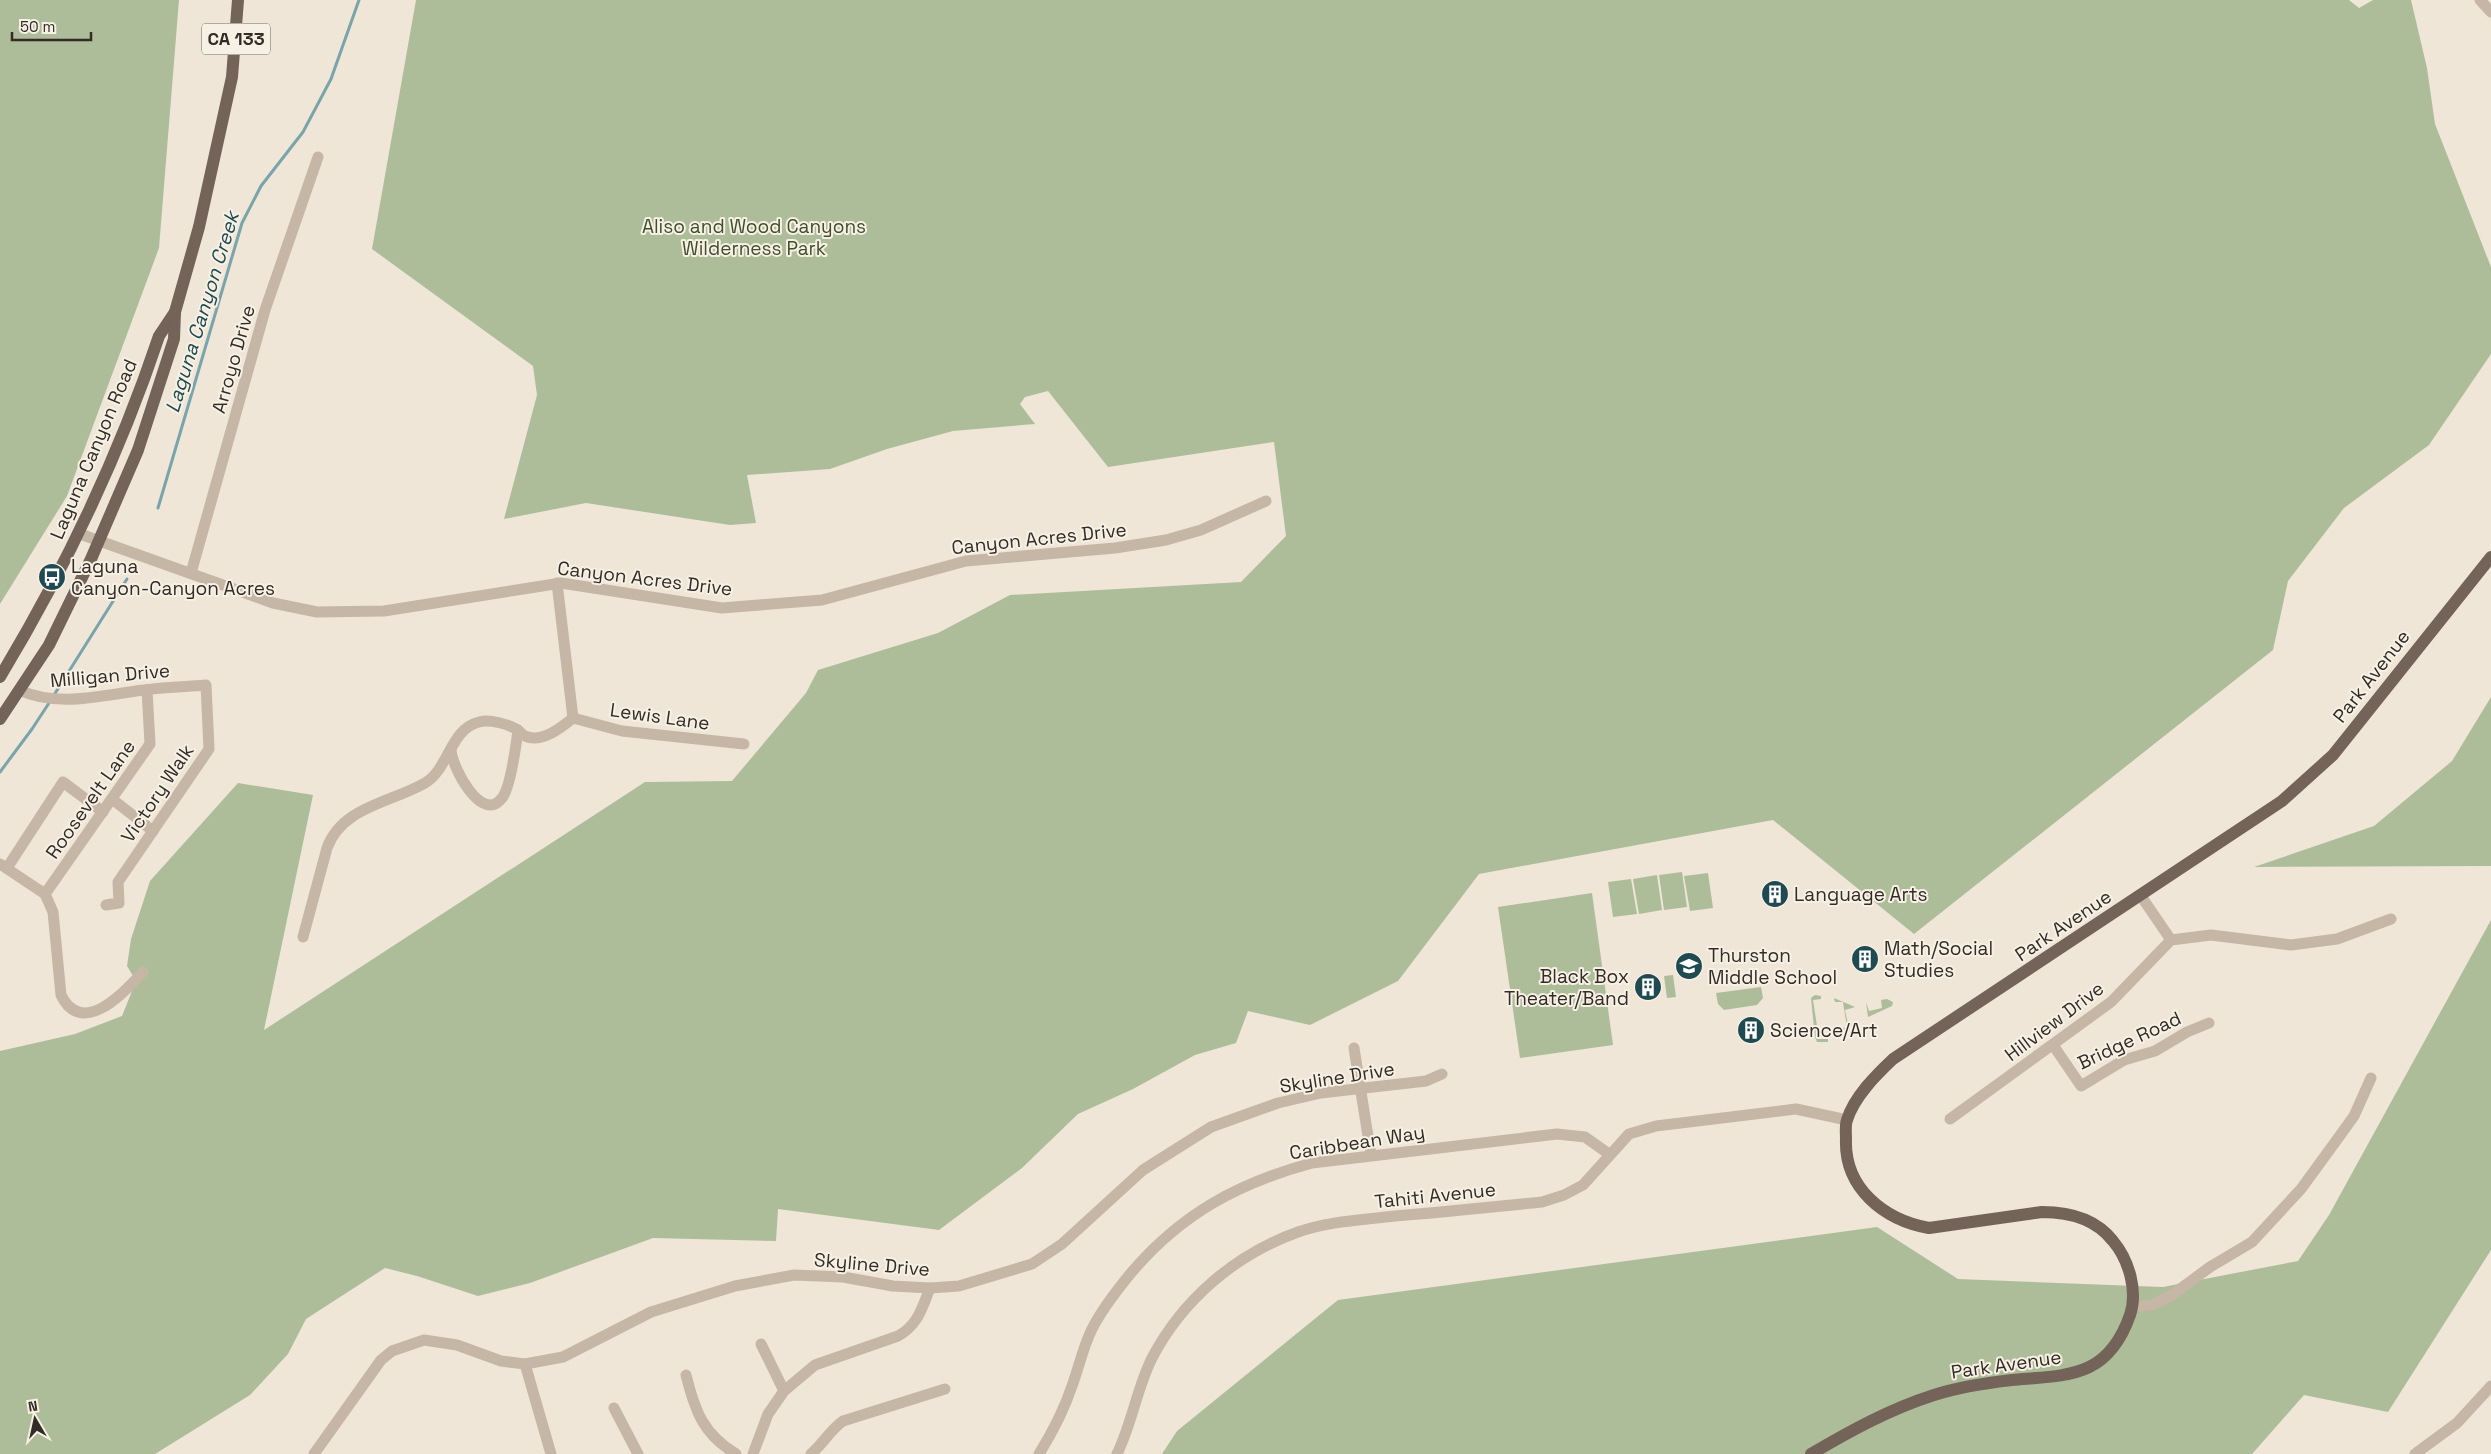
<svg xmlns="http://www.w3.org/2000/svg" width="2491" height="1454" viewBox="0 0 2491 1454" font-family="'Space Grotesk',sans-serif">
<rect width="100%" height="100%" fill="#efe6d8"/>
<g fill="#aebd99">
<polygon points="0,0 179,0 159,248 67,496 0,604"/>
<polygon points="416,0 2349,0 2359,8 2373,0 2411,0 2427,68 2435,124 2491,267 2491,354 2429,445 2344,508 2288,581 2273,650 1914,934 1773,820 1479,874 1398,981 1310,1025 1248,1011 1236,1043 1195,1055 1133,1089 1078,1114 1022,1168 939,1230 778,1209 776,1241 653,1238 530,1283 478,1296 417,1276 385,1268 306,1319 288,1354 250,1395 155,1454 0,1454 0,1051 75,1034 122,1016 136,981 127,966 131,939 150,881 238,783 313,795 264,1030 645,782 732,781 806,693 818,670 938,633 1010,595 1241,582 1286,536 1274,442 1108,467 1048,391 1025,397 1020,404 1035,424 953,431 887,449 830,469 747,475 756,523 730,525 586,503 504,519 537,395 533,366 372,249"/>
<polygon points="2491,697 2491,866 2254,867 2374,826 2452,761"/>
<polygon points="1682,872 1687,907 1664,910 1659,875"/>
<polygon points="1708,873 1713,908 1690,911 1684,876"/>
<polygon points="1657,875 1662,910 1639,914 1633,879"/>
<polygon points="1631,879 1637,914 1613,917 1608,882"/>
<polygon points="1592,893 1613,1045 1520,1058 1498,907"/>
<polygon points="2491,920 2491,1250 2388,1412 2304,1395 2252,1454 1162,1454 1177,1431 1338,1300 1877,1227 1958,1279 2163,1287 2298,1261 2329,1215"/>
<polygon points="1673,975 1676,997 1667,998 1664,976"/>
<polygon points="1761,987 1763,998 1757,1005 1724,1010 1718,1004 1716,993"/>
<polygon points="1815,995 1821,996 1821,999 1813,1000 1819,1039 1828,1039 1828,1042 1817,1042 1815,1037 1811,998"/>
<polygon points="1834,998 1855,1007 1845,1010 1848,1024 1855,1022 1857,1023 1842,1032 1838,1029 1847,1027 1843,1002 1835,1002"/>
<polygon points="1887,999 1893,1002 1892,1006 1868,1017 1866,1002 1869,1011 1882,1008 1881,1000"/>
</g>
<g fill="none" stroke-linecap="round" stroke-linejoin="round">
<g stroke="#79a4aa" stroke-width="3">
<polyline points="158,508 242,223 261,186 303,132 331,79 359,0"/>
<polyline points="54,695 127,579"/>
<polyline points="0,772 32,729 51,700"/>
</g>
<g stroke="#c6b6a5" stroke-width="11">
<polyline points="2480,0 2491,12"/>
<polyline points="80,534 273,603 317,612 384,611 561,583 722,608 822,600 966,561 1115,548 1166,540 1201,530 1266,501"/>
<polyline points="191,573 265,310 318,157"/>
<polyline points="557,583 573,718"/>
<path d="M 19,690 C 59,708 102,695 144,690 C 165,687 185,687 206,685 L 209,749 L 118,882 L 119,903 L 106,905"/>
<polyline points="573,718 622,731 744,744"/>
<path d="M 451,749 C 451,766 482,825 502,798 C 511,787 516,745 518,730"/>
<polyline points="112,799 153,831"/>
<path d="M 0,864 L 45,894 L 53,912 L 61,995 C 82,1038 124,993 143,972"/>
<polyline points="7,868 63,782 103,812"/>
<polyline points="45,894 150,744 147,690"/>
<polyline points="2141,896 2171,940"/>
<path d="M 303,937 L 327,848 C 342,807 390,803 425,783 C 449,769 450,729 479,722 C 490,719 507,724 516,729 C 520,731 522,735 525,736 C 541,744 562,727 573,718"/>
<polyline points="2053,1045 2081,1086 2124,1060 2155,1051 2187,1032 2209,1023"/>
<polyline points="1354,1048 1371,1155"/>
<polyline points="1950,1119 2111,1002 2171,940 2211,935 2291,945 2337,939 2391,919"/>
<polyline points="2133,1307 2152,1305 2172,1295 2210,1267 2252,1242 2301,1189 2336,1141 2354,1116 2371,1078"/>
<polyline points="761,1344 784,1391"/>
<polyline points="525,1364 551,1454"/>
<path d="M 686,1375 C 695,1411 703,1434 736,1454"/>
<polyline points="614,1408 638,1454"/>
<polyline points="314,1454 381,1360 392,1351 424,1340 457,1345 501,1361 525,1364 563,1357 651,1312 735,1286 794,1275 843,1277 893,1286 930,1288 959,1286 1032,1264 1062,1244 1143,1170 1211,1127 1278,1103 1321,1093 1426,1081 1442,1074"/>
<path d="M 753,1454 L 768,1414 L 784,1391 L 815,1365 L 898,1336 C 918,1325 922,1308 930,1288"/>
<path d="M 811,1454 C 823,1444 830,1430 843,1421 L 945,1389"/>
<path d="M 1039,1454 C 1052,1433 1064,1410 1072,1386 C 1079,1367 1083,1347 1092,1329 C 1102,1309 1117,1290 1131,1273 C 1181,1214 1238,1183 1312,1163 L 1557,1134 L 1585,1137 L 1609,1154"/>
<path d="M 1117,1454 C 1132,1423 1137,1388 1152,1358 C 1183,1299 1236,1254 1298,1232 C 1329,1221 1363,1220 1395,1216 C 1444,1212 1493,1207 1542,1202 L 1564,1195 L 1583,1185 L 1629,1134 L 1656,1126 L 1796,1109 L 1847,1120"/>
<polyline points="2415,1454 2457,1423 2491,1386"/>
</g>
<g stroke="#736358" stroke-width="12">
<path d="M 0,677 C 65,569 119,456 159,336 L 175,312 L 199,227 L 232,77 L 238,0"/>
<polyline points="0,719 49,645 91,559 138,450 174,339 175,312"/>
<path d="M 1811,1454 C 1850,1431 1890,1409 1934,1395 C 1959,1387 1985,1383 2012,1380 C 2069,1375 2108,1378 2130,1315 C 2138,1291 2129,1260 2113,1241 C 2096,1219 2068,1212 2042,1212 L 1929,1228 C 1884,1220 1844,1188 1846,1139 C 1846,1133 1845,1125 1847,1120 C 1854,1097 1876,1075 1893,1059 L 2282,801 L 2333,755 L 2491,557"/>
</g>
</g>
<defs>
<g id="bus-disc" transform="scale(1.4375)"><circle r="9.5" fill="#1f4a51" stroke="#f7f0e4"/><path d="M-5-6H5V4H4V6H2V4H-2V6H-4V4H-5ZM-3.5-4V0h7V-4ZM-3.5 1.2v1.5H-2V1.2ZM2 1.2v1.5H3.5V1.2Z" fill="#fff"/></g>
<g id="building-disc" transform="scale(1.4375)"><circle r="9.5" fill="#1f4a51" stroke="#f7f0e4"/><path d="M-4-6H4V6H1V3H-1V6H-4ZM-2.5-4.3h1.7v1.8h-1.7ZM.8-4.3h1.7v1.8H.8ZM-2.5-1h1.7V.8h-1.7ZM.8-1h1.7V.8H.8Z" fill="#fff"/></g>
<g id="school-disc" transform="scale(1.4375)"><circle r="9.5" fill="#1f4a51" stroke="#f7f0e4"/><path d="M0-5L7-2L0 1L-7-2ZM-4 1L0 2.5L4 1V4Q0 6-4 4Z" fill="#fff"/></g>
</defs>
<g fill-rule="evenodd">
<use href="#bus-disc" x="52" y="577"/>
<use href="#building-disc" x="1775" y="894"/>
<use href="#building-disc" x="1865" y="959"/>
<use href="#school-disc" x="1689" y="966"/>
<use href="#building-disc" x="1648" y="987"/>
<use href="#building-disc" x="1751" y="1030"/>
</g>
<g text-anchor="middle" stroke-width="4" stroke-linejoin="round" paint-order="stroke">
<rect fill="#f7f0e4" stroke="#6d665f" stroke-width="1" x="202" y="23.5" width="68" height="31" rx="4"/>
<g font-size="18" font-weight="bold" fill="#322b26">
<text x="236" y="45">CA 133</text>
</g>
<g font-size="19" fill="#3f4f2b" stroke="#f7f0e4">
<text x="754" y="233">Aliso and Wood Canyons<tspan x="754" dy="22">Wilderness Park</tspan></text>
</g>
<g font-size="19" fill="#322b26" stroke="#f7f0e4">
<text transform="translate(233 359) rotate(-74)" y="7">Arroyo Drive</text>
<text transform="translate(93 449) rotate(-67)" y="7">Laguna Canyon Road</text>
<text transform="translate(1039 538) rotate(-6)" y="7">Canyon Acres Drive</text>
<text transform="translate(645 578) rotate(7)" y="7">Canyon Acres Drive</text>
<text transform="translate(110 675) rotate(-5)" y="7">Milligan Drive</text>
<text transform="translate(2371 676) rotate(-52)" y="7">Park Avenue</text>
<text transform="translate(660 716) rotate(8)" y="7">Lewis Lane</text>
<text transform="translate(157 793) rotate(-56)" y="7">Victory Walk</text>
<text transform="translate(90 799) rotate(-55)" y="7">Roosevelt Lane</text>
<text transform="translate(2063 925) rotate(-34)" y="7">Park Avenue</text>
<text transform="translate(2054 1021) rotate(-37)" y="7">Hillview Drive</text>
<text transform="translate(2129 1040) rotate(-25)" y="7">Bridge Road</text>
<text transform="translate(1337 1077) rotate(-9)" y="7">Skyline Drive</text>
<text transform="translate(1357 1142) rotate(-9)" y="7">Caribbean Way</text>
<text transform="translate(1435 1195) rotate(-6)" y="7">Tahiti Avenue</text>
<text transform="translate(872 1264) rotate(5)" y="7">Skyline Drive</text>
<text transform="translate(2006 1364) rotate(-8)" y="7">Park Avenue</text>
</g>
<g font-size="19" fill="#322b26" stroke="#f7f0e4" text-anchor="start">
<text x="71" y="573">Laguna<tspan x="71" dy="22">Canyon-Canyon Acres</tspan></text>
<text x="1794" y="901">Language Arts</text>
<text x="1884" y="955">Math/Social<tspan x="1884" dy="22">Studies</tspan></text>
<text x="1708" y="962">Thurston<tspan x="1708" dy="22">Middle School</tspan></text>
<text x="1629" y="983" text-anchor="end">Black Box<tspan x="1629" dy="22">Theater/Band</tspan></text>
<text x="1770" y="1037">Science/Art</text>
</g>
<g font-size="20" font-style="italic" fill="#1f4a51" stroke="#f7f0e4">
<text transform="translate(202 312) rotate(-73)" y="7">Laguna Canyon Creek</text>
</g>
</g>
<g transform="translate(35 1419) rotate(351)" stroke="#f7f0e4" stroke-width="4" paint-order="stroke">
<path d="M0-4L9 19L0 12L-9 19Z" fill="#322b26"/>
<text y="-8" font-size="14" font-weight="bold" text-anchor="middle" fill="#322b26">N</text>
</g>
<path d="M12 32v8h79v-8" fill="none" stroke="#322b26" stroke-width="2.5"/>
<text x="20" y="32" font-size="15" fill="#322b26" stroke="#f7f0e4" stroke-width="4" paint-order="stroke">50 m</text>
</svg>
